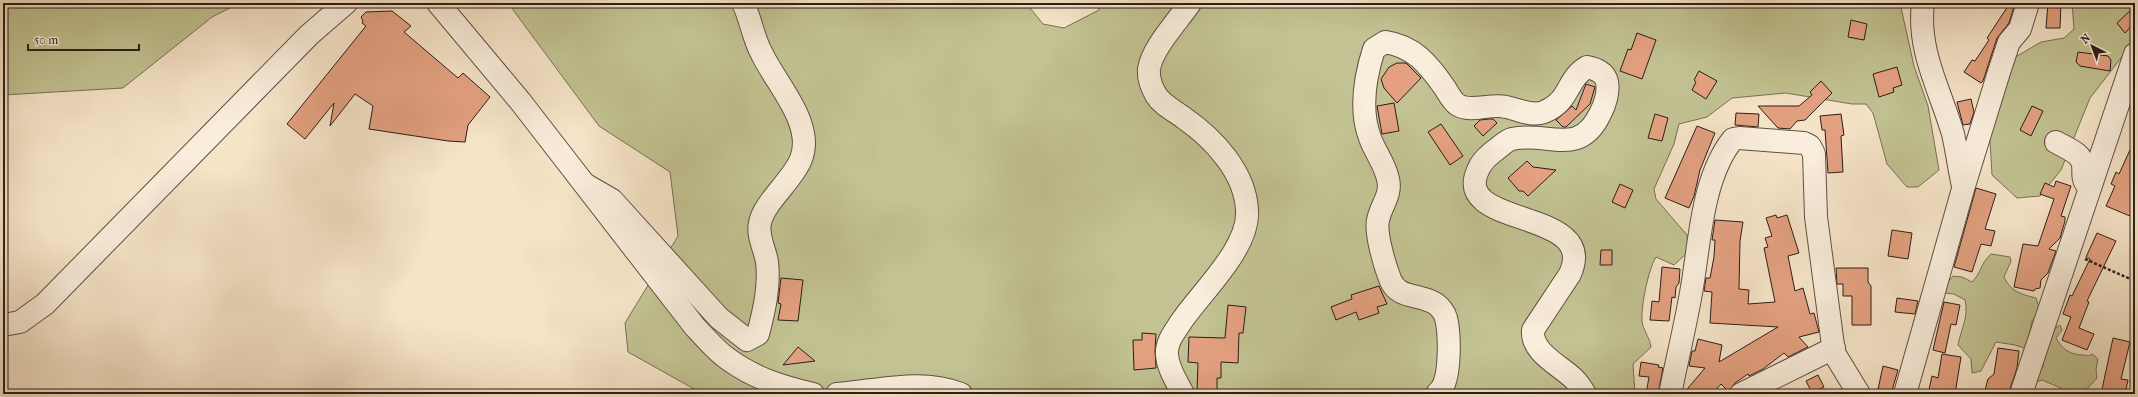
<svg xmlns="http://www.w3.org/2000/svg" width="2138" height="397" viewBox="0 0 2138 397" font-family="'IM FELL French Canon',serif">
<rect width="100%" height="100%" fill="#f6e4c8"/>
<filter id="stains"><feTurbulence type="fractalNoise" baseFrequency=".005" numOctaves="4"/><feColorMatrix values="0 0 0 0 .2 0 0 0 0 .09 0 0 0 0 .02 0 0 0 .5 -.17"/></filter>
<radialGradient id="worn" r=".72"><stop offset=".6" stop-color="#630" stop-opacity="0"/><stop offset="1" stop-color="#630" stop-opacity=".3"/></radialGradient>
<g fill="#c2c292" stroke="#767055">
<polygon points="3,3 240,3 212,17 123,88 3,95"/>
<path d="M 508,3 L 1026,3 L 1043,24 L 1064,28 L 1099,10 L 1098,3 L 1900,3 L 1914,66 L 1928,106 L 1939,170 L 1918,187 L 1907,187 L 1887,164 L 1873,113 L 1866,104 L 1852,104 L 1786,93 L 1732,98 L 1707,117 L 1679,124 L 1674,144 L 1654,189 L 1656,199 L 1687,235 L 1688,252 L 1674,265 L 1656,257 C 1648,270 1641,306 1642,321 C 1643,330 1650,338 1651,347 L 1633,364 L 1635,394 L 703,394 L 628,352 L 625,323 L 678,236 L 670,172 L 599,126 Z"/>
<polygon points="2072,3 2135,3 2135,40 2090,98 2061,170 2040,196 2017,198 1992,175 1989,123 2012,59 2041,42 2064,38 2074,29"/>
<path d="M 1991,254 L 2010,257 L 2011,261 L 2004,277 C 2011,292 2021,294 2036,298 L 2040,310 L 2032,321 L 2027,349 L 2015,345 L 1996,342 L 1981,371 L 1972,373 L 1971,359 L 1958,345 C 1961,329 1969,317 1965,300 L 1954,294 L 1943,293 L 1943,283 L 1949,281 L 1953,276 L 1962,277 L 1972,282 C 1982,272 1980,264 1991,254 Z"/>
<path d="M 2060,325 L 2062,330 L 2056,338 C 2062,349 2070,355 2083,355 C 2087,355 2088,357 2092,354 L 2098,359 L 2096,369 L 2097,378 L 2087,389 L 2088,394 L 2069,394 L 2061,388 L 2042,380 L 2036,382 L 2036,375 L 2043,367 L 2042,351 L 2054,329 Z"/>
</g>
<g fill="#e4a181" stroke="#2b1e18">
<polygon points="2010,3 2015,3 2009,23 1997,38 1983,81 1981,83 1964,72 1972,60 1975,61 1989,40 1987,38"/>
<polygon points="2048,3 2061,3 2060,28 2046,28"/>
<polygon points="2135,6 2135,22 2125,33 2117,23"/>
<polygon points="392,11 411,26 404,32 458,78 463,73 490,97 468,125 465,142 448,141 369,129 373,106 355,94 330,126 334,103 305,139 287,124 366,26 362,23 363,21 361,17 366,12"/>
<polygon points="1851,20 1867,24 1864,40 1848,37"/>
<polygon points="1637,33 1656,40 1642,79 1620,71 1628,49 1631,50"/>
<polygon points="2078,52 2108,56 2111,60 2110,71 2080,66 2076,62"/>
<polygon points="1397,63 1406,63 1421,78 1397,103 1384,88 1381,79 1389,67"/>
<polygon points="1897,67 1902,85 1893,88 1894,92 1879,97 1873,74"/>
<polygon points="1699,71 1717,81 1706,99 1692,90 1696,82 1694,80"/>
<polygon points="1821,81 1832,93 1805,120 1797,121 1790,129 1778,128 1758,106 1799,106 1812,95 1810,92"/>
<polygon points="1586,84 1595,87 1590,104 1566,127 1563,127 1556,120 1572,106 1576,110"/>
<polygon points="1971,99 1974,112 1970,124 1963,125 1957,102"/>
<polygon points="1394,103 1399,131 1382,134 1377,106"/>
<polygon points="2032,106 2043,111 2031,136 2020,130"/>
<polygon points="1736,113 1759,114 1758,127 1735,125"/>
<polygon points="1655,114 1668,118 1662,141 1648,138"/>
<polygon points="1841,114 1844,135 1841,136 1843,172 1828,173 1825,130 1822,130 1820,116"/>
<polygon points="1489,119 1493,119 1497,123 1483,136 1474,126 1480,120"/>
<polygon points="1441,124 1463,156 1450,165 1428,132"/>
<polygon points="1697,126 1715,133 1700,170 1694,196 1689,208 1665,198"/>
<polygon points="2135,139 2135,203 2130,216 2106,206 2115,186 2111,184 2116,172 2119,174"/>
<polygon points="1527,161 1533,167 1556,170 1528,196 1523,191 1519,191 1508,178"/>
<polygon points="2056,181 2071,186 2061,216 2065,217 2065,221 2060,238 2049,249 2056,251 2048,273 2041,280 2040,288 2035,289 2034,291 2014,287 2023,244 2038,246 2054,199 2040,194 2045,183 2054,187"/>
<polygon points="1620,184 1633,190 1625,208 1612,202"/>
<polygon points="1976,188 1996,194 1985,229 1995,231 1991,246 1981,244 1972,272 1954,267"/>
<polygon points="1776,215 1777,218 1787,215 1799,253 1788,256 1795,291 1803,288 1810,314 1814,313 1819,332 1799,337 1808,347 1788,357 1784,353 1763,369 1749,376 1748,374 1735,383 1729,392 1721,384 1712,394 1683,394 1705,368 1689,366 1692,351 1695,351 1698,339 1722,345 1719,362 1778,327 1710,323 1712,292 1704,291 1706,278 1710,278 1714,257 1715,240 1712,240 1715,220 1743,222 1740,241 1739,289 1749,290 1748,304 1775,302 1764,248 1768,247 1765,238 1772,236 1766,218"/>
<polygon points="1892,230 1912,233 1908,259 1888,256"/>
<polygon points="2097,233 2116,241 2087,301 2089,302 2079,328 2094,334 2087,350 2062,340 2071,317 2063,314 2070,295 2072,296 2090,259 2086,257"/>
<polygon points="1601,250 1612,250 1612,265 1600,265"/>
<polygon points="1662,267 1680,269 1679,283 1676,287 1675,298 1672,297 1669,321 1650,320 1652,301 1659,302"/>
<polygon points="1836,268 1868,268 1868,282 1871,286 1871,325 1852,325 1852,296 1843,296 1843,284 1837,284"/>
<polygon points="781,278 803,280 798,321 778,320 781,304 778,303"/>
<polygon points="1379,286 1387,304 1377,307 1379,313 1359,320 1356,312 1336,320 1331,307 1352,299 1351,295"/>
<polygon points="1897,298 1918,301 1915,314 1895,312"/>
<polygon points="1944,302 1960,305 1956,325 1951,324 1945,353 1933,350"/>
<polygon points="1228,305 1246,307 1243,333 1239,333 1238,363 1221,362 1221,378 1217,378 1217,391 1197,391 1198,363 1188,362 1189,337 1225,338"/>
<polygon points="1142,333 1156,334 1155,350 1156,368 1134,370 1133,340 1142,340"/>
<polygon points="2113,338 2130,342 2121,379 2128,380 2125,394 2101,394"/>
<polygon points="798,347 815,361 783,365"/>
<polygon points="1998,348 2019,351 2017,368 2010,389 2004,394 1984,394 1988,379 1994,374"/>
<polygon points="1942,354 1961,357 1955,394 1928,394 1932,376 1938,378"/>
<polygon points="1641,362 1659,365 1658,367 1663,368 1658,394 1646,394 1649,377 1639,376"/>
<polygon points="1883,366 1898,370 1891,394 1877,394"/>
<polygon points="1818,375 1824,387 1812,393 1806,381"/>
</g>
<g fill="none" stroke-linecap="round" stroke-linejoin="round">
<g stroke="#5e5044" stroke-width="24">
<g id="minor">
<path d="M 438,3 L 520,101 L 695,327 C 705,337 716,351 728,359 C 754,378 782,387 813,394"/>
<path d="M 1923,3 C 1917,51 1940,89 1953,134 C 1957,151 1959,169 1963,186"/>
<path d="M 2056,142 C 2066,148 2082,153 2083,165 C 2084,171 2082,176 2085,182 L 2091,184"/>
<path d="M 586,185 L 612,200 L 719,318 L 747,340 L 758,334 C 764,311 770,286 767,262 C 765,249 757,236 760,223 C 764,202 793,180 801,159 C 815,124 776,84 762,54 C 753,38 751,19 743,3"/>
<polyline points="3,325 20,322 45,304 309,35 346,3"/>
<path d="M 837,394 C 877,391 922,378 961,394"/>
<path d="M 1183,394 C 1177,382 1168,369 1167,355 C 1166,342 1174,333 1181,322 C 1201,292 1250,248 1247,210 C 1245,172 1214,139 1184,118 C 1175,111 1162,105 1156,95 C 1152,88 1148,78 1149,69 C 1152,48 1178,21 1190,3"/>
<path d="M 1437,394 C 1439,391 1443,388 1444,384 C 1450,369 1450,334 1446,318 C 1445,313 1440,307 1436,304 C 1420,293 1398,300 1390,279 C 1385,266 1375,233 1378,220 C 1381,205 1392,195 1388,179 C 1385,164 1375,152 1370,138 C 1359,109 1365,77 1374,49 L 1385,42 C 1414,46 1429,65 1445,88 C 1448,93 1453,102 1458,105 C 1471,113 1491,103 1506,107 C 1518,109 1531,117 1544,112 C 1571,101 1566,79 1587,67 C 1596,69 1605,72 1607,82 C 1609,92 1605,105 1600,114 C 1579,158 1548,131 1512,139 C 1507,140 1502,145 1497,149 C 1491,153 1482,161 1479,168 C 1448,230 1600,206 1570,274 L 1533,330 C 1531,353 1560,365 1574,379 C 1578,383 1582,389 1585,394"/>
<path d="M 1670,394 C 1677,360 1685,327 1691,293 C 1700,244 1701,179 1733,139 L 1739,138 L 1804,143 L 1810,146 L 1814,154 L 1816,217 L 1834,353 L 1859,394"/>
<polyline points="1741,394 1834,348"/>
<polyline points="1905,394 1963,189 1999,72 2009,42 2020,29 2028,3"/>
<polyline points="2021,394 2135,54"/>
</g>
</g>
<polyline stroke="#2b1e18" stroke-width="2.5" stroke-dasharray="3 2" stroke-linecap="butt" points="2085,259 2135,281"/>
<use href="#minor" stroke="#f9eddb" stroke-width="22"/>
</g>
<rect width="2138" height="397" fill="none" stroke="#f6e4c8" stroke-width="16"/>
<rect x="4" y="4" width="2130" height="389" fill="none" stroke="#2b1e18" stroke-width="2"/>
<rect x="8" y="8" width="2122" height="381" fill="none" stroke="#2b1e18"/>
<g transform="translate(2092 46) rotate(318)" stroke="#f9eddb" stroke-width="3" paint-order="stroke">
<path d="M0-3L7 15L0 10L-7 15Z" fill="#2b1e18"/>
<text y="-6" font-size="11" font-weight="bold" text-anchor="middle" fill="#2b1e18">N</text>
</g>
<path d="M28 44v6h111v-6" fill="none" stroke="#2b1e18" stroke-width="2"/>
<text x="34" y="44" font-size="12" fill="#2b1e18" stroke="#f9eddb" stroke-width="3" paint-order="stroke">50 m</text>
<rect width="100%" height="100%" filter="url(#stains)"/>
<rect width="100%" height="100%" fill="url(#worn)"/>
</svg>
